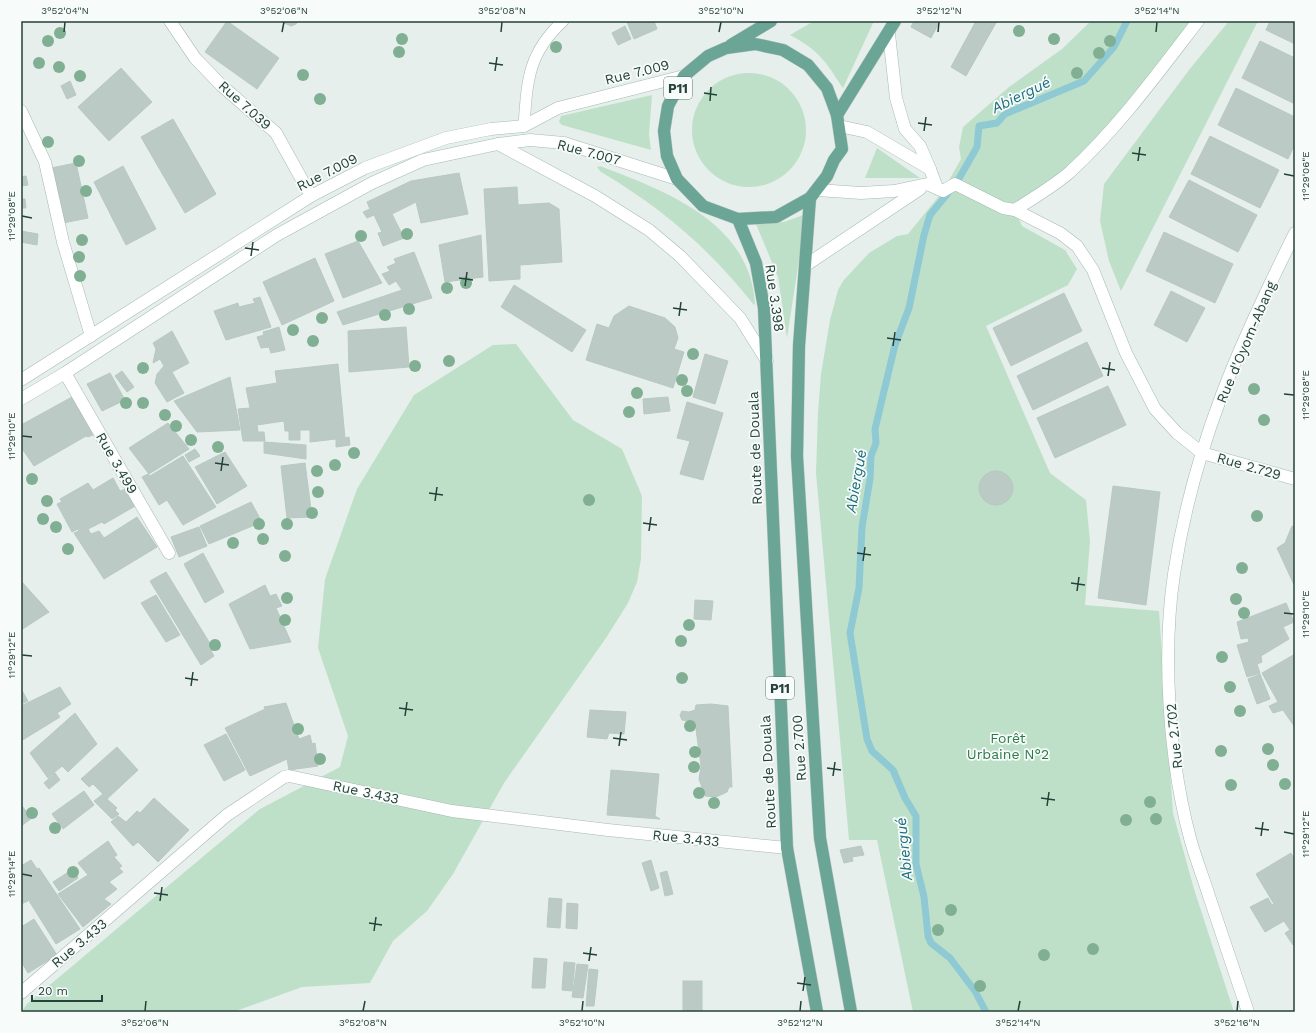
<svg xmlns="http://www.w3.org/2000/svg" width="1316" height="1033" viewBox="0 0 1316 1033" font-family="'Work Sans',sans-serif">
<rect width="100%" height="100%" fill="#e6efeb"/>
<g fill="#bfe0c8">
<path d="M 814,21 L 874,21 L 843,88 C 825,61 820,51 790,35 Z"/>
<polygon points="1091,21 1198,21 1093,150 1015,210 1022,226 1065,250 1077,269 1068,285 986,326 1050,473 1086,500 1090,541 1085,605 1159,611 1173,813 1194,889 1234,1012 913,1012 877,840 849,840 816,473 818,412 821,374 830,320 838,290 843,281 869,253 897,236 908,234 943,191 961,159 959,147 963,127 1009,87 1062,49"/>
<polygon points="1229,21 1258,21 1121,291 1109,261 1100,221 1104,184 1189,70"/>
<circle cx="749" cy="130" r="57"/>
<polygon points="652,95 649,134 651,150 562,125 559,122 561,116"/>
<polygon points="877,148 920,178 865,178"/>
<path d="M 600,166 C 666,191 750,222 755,304 L 754,305 C 710,249 662,208 601,172 L 597,167 Z"/>
<polygon points="806,214 787,338 778,277 756,224 784,222"/>
<polygon points="516,344 573,420 622,449 642,496 641,559 637,582 628,603 606,638 504,783 453,874 427,911 393,941 370,983 302,987 233,1012 21,1012 27,1004 260,809 340,767 348,736 318,648 325,579 357,489 414,395 493,345"/>
</g>
<g fill="none" stroke-linecap="round" stroke-linejoin="round">
<polyline stroke="#8ec9d4" stroke-width="7" points="986,1012 975,991 950,958 931,943 928,936 924,897 916,864 916,816 905,798 893,770 872,751 867,739 850,633 859,588 862,527 870,479 871,456 876,443 875,429 895,345 909,308 924,235 930,215 957,182 977,147 979,126 997,123 1005,114 1084,81 1114,47 1127,21"/>
</g>
<g fill="#bbcac4" stroke="#b8c9c2">
<polygon points="227,21 279,58 257,89 205,52"/>
<polygon points="280,21 298,21 296,24 291,26"/>
<polygon points="629,21 654,21 657,29 634,39 627,22"/>
<polygon points="914,21 940,21 931,38 911,27"/>
<polygon points="976,21 997,21 966,76 951,67"/>
<polygon points="1270,21 1295,21 1295,44 1266,30"/>
<polygon points="625,26 631,39 618,45 612,33"/>
<polygon points="1260,41 1295,58 1295,104 1242,78"/>
<polygon points="121,68 152,102 109,141 78,107"/>
<polygon points="70,81 76,95 67,99 61,86"/>
<polygon points="1236,88 1295,117 1295,144 1288,159 1218,125"/>
<polygon points="173,119 216,194 185,213 141,137"/>
<polygon points="1210,136 1279,170 1260,208 1191,174"/>
<polygon points="76,163 88,218 63,223 51,168"/>
<polygon points="123,166 156,229 126,245 94,182"/>
<polygon points="459,173 468,214 421,223 416,202 392,214 404,238 383,246 378,233 382,232 374,215 367,218 363,212 370,209 367,202 411,181"/>
<polygon points="26,176 28,185 21,186 21,177"/>
<polygon points="1189,180 1257,215 1238,252 1169,217"/>
<polygon points="517,187 518,205 549,203 559,209 562,262 520,265 520,279 489,281 484,189"/>
<polygon points="21,199 25,199 26,208 21,208"/>
<polygon points="21,231 38,234 37,245 21,242"/>
<polygon points="1164,232 1233,264 1215,303 1146,271"/>
<polygon points="481,235 483,277 445,282 439,245"/>
<polygon points="358,241 382,283 343,298 325,254"/>
<polygon points="414,252 432,298 343,325 337,312 402,290 396,281 389,285 382,274 390,271 387,267 396,263 394,259"/>
<polygon points="315,258 334,301 282,325 263,282"/>
<polygon points="514,285 586,330 572,352 501,307"/>
<polygon points="1171,291 1205,308 1187,342 1154,325"/>
<polygon points="1064,293 1082,331 1011,366 993,328"/>
<polygon points="260,297 271,327 226,340 214,311 238,303 239,307 255,303 253,299"/>
<polygon points="629,306 665,318 675,327 678,338 674,349 684,352 673,388 586,360 597,324 609,328 614,316"/>
<polygon points="279,327 285,350 271,353 269,347 261,348 257,337 264,335 263,332"/>
<polygon points="406,327 409,367 349,372 348,331"/>
<polygon points="172,331 189,363 172,372 184,393 167,402 155,383 157,374 164,366 160,359 153,363 156,349 153,343"/>
<polygon points="1087,342 1103,376 1033,410 1017,376"/>
<polygon points="705,354 728,361 715,404 693,397"/>
<polygon points="338,364 345,438 349,437 350,445 336,447 336,439 310,442 310,430 300,430 300,440 289,440 289,431 285,431 284,421 257,425 258,432 264,432 265,441 243,441 238,409 250,408 246,388 277,383 275,371"/>
<polygon points="122,371 134,387 127,392 115,376"/>
<polygon points="110,373 125,400 102,411 87,384"/>
<polygon points="230,377 240,430 197,432 174,401"/>
<polygon points="1108,386 1126,425 1055,458 1037,418"/>
<polygon points="72,397 95,434 88,437 86,436 34,466 21,447 21,425"/>
<polygon points="668,397 670,411 644,414 643,399"/>
<polygon points="687,402 723,413 703,480 680,474 690,441 677,438"/>
<polygon points="168,423 189,449 149,474 129,448"/>
<polygon points="264,442 306,445 306,459 264,453"/>
<polygon points="195,449 200,456 189,462 185,455"/>
<polygon points="225,452 247,486 217,504 195,467"/>
<polygon points="183,456 216,507 183,525 167,500 159,505 142,477 148,474 150,476"/>
<polygon points="305,463 312,517 287,518 281,466"/>
<circle cx="996" cy="488" r="17"/>
<polygon points="113,478 120,491 126,489 137,505 104,524 102,522 88,529 91,534 99,531 104,538 137,517 157,547 104,579 74,533 79,531 78,529 72,532 57,504 62,502 60,499 88,483 93,490"/>
<polygon points="1113,486 1160,492 1146,605 1098,598"/>
<polygon points="251,502 262,522 209,544 200,526"/>
<polygon points="1292,526 1295,527 1295,587 1277,548 1285,543"/>
<polygon points="199,527 207,546 179,557 171,537"/>
<polygon points="203,553 224,592 205,603 184,564"/>
<polygon points="166,572 214,650 211,651 214,656 201,665 150,581"/>
<polygon points="21,581 49,612 21,630"/>
<polygon points="265,585 270,596 276,594 282,606 276,608 291,642 250,649 229,604"/>
<polygon points="156,595 180,635 166,642 141,603"/>
<polygon points="695,600 713,601 711,620 694,619"/>
<polygon points="1286,603 1294,622 1283,627 1289,639 1261,656 1262,662 1257,664 1260,673 1247,677 1237,645 1249,642 1248,638 1241,639 1237,622"/>
<polygon points="1295,654 1295,726 1294,726 1283,710 1273,713 1269,706 1278,702 1262,673"/>
<polygon points="1260,674 1270,699 1257,704 1248,679"/>
<polygon points="60,687 71,704 57,713 60,717 21,741 21,706"/>
<polygon points="21,689 28,701 21,704"/>
<polygon points="286,703 299,739 310,735 312,744 315,743 318,766 289,770 287,759 250,776 225,728 265,709 264,707"/>
<polygon points="711,704 728,706 732,787 729,787 727,792 716,797 705,796 699,779 701,766 695,722 682,720 680,715 682,711 689,712 695,710 696,705"/>
<polygon points="590,710 626,712 624,734 609,733 607,739 587,737"/>
<polygon points="75,713 97,744 68,772 62,766 48,778 30,753"/>
<polygon points="226,734 245,770 224,781 204,745"/>
<polygon points="117,747 138,770 107,799 117,808 115,810 119,814 112,819 94,801 103,794 93,784 89,787 81,779"/>
<polygon points="611,770 659,774 655,816 660,819 607,815"/>
<polygon points="55,773 60,780 49,789 44,783"/>
<polygon points="84,791 94,805 63,829 52,814"/>
<polygon points="154,798 189,830 158,862 138,842 133,846 111,822 118,816 126,822 137,811 140,813"/>
<polygon points="21,805 32,818 21,826"/>
<polygon points="108,841 117,855 114,857 122,866 119,868 123,872 109,882 117,889 104,899 111,904 83,927 58,894 88,875 78,863"/>
<polygon points="861,846 864,855 852,857 853,861 844,863 840,850"/>
<polygon points="1291,853 1295,860 1295,943 1293,945 1285,933 1290,930 1284,921 1265,932 1250,907 1268,898 1272,905 1274,904 1256,874"/>
<polygon points="31,860 37,869 39,868 80,929 56,944 21,888 21,866"/>
<polygon points="651,860 659,888 651,891 642,863"/>
<polygon points="73,869 78,878 59,891 53,882"/>
<polygon points="667,871 673,894 665,896 660,873"/>
<polygon points="21,889 28,901 21,904"/>
<polygon points="549,898 562,899 560,928 547,927"/>
<polygon points="567,903 578,904 577,929 566,928"/>
<polygon points="34,919 57,955 28,973 21,961 21,927"/>
<polygon points="534,958 547,959 545,988 532,988"/>
<polygon points="564,962 575,963 572,991 562,990"/>
<polygon points="577,964 588,965 583,998 572,997"/>
<polygon points="589,969 598,970 594,1006 586,1006"/>
<rect x="683" y="981" width="19" height="31"/>
</g>
<g fill="none" stroke-linecap="round" stroke-linejoin="round">
<g stroke="#a8b8b2" stroke-width="12">
<path id="service" d="M 524,126 C 527,81 528,53 563,21"/>
</g>
<g stroke="#a8b8b2" stroke-width="13">
<g id="minor">
<polyline points="170,21 195,58 221,85 276,133 311,196"/>
<polyline points="21,111 45,162 63,242 91,336"/>
<polyline points="65,373 169,553"/>
<polyline points="1202,453 1295,479"/>
<polyline points="21,993 227,815 284,777 289,776 452,811 608,830 787,848"/>
</g>
</g>
<g stroke="#a4bbb3" stroke-width="13">
<g id="secondary">
<polyline points="889,34 896,98 905,129 920,146 930,169"/>
<polyline points="839,126 867,132 930,169 937,188"/>
<polyline points="498,144 595,196 649,230 680,256 740,318 767,361"/>
<path d="M 817,190 L 861,193 L 894,191 L 927,184 L 943,191 L 955,184 L 1003,208 L 1015,210 C 1033,198 1054,186 1070,172 C 1118,128 1158,73 1198,21"/>
<polyline points="1015,210 1060,233 1077,246 1093,270 1126,353 1155,409 1177,433 1202,453"/>
<polyline points="806,265 920,189"/>
<polyline points="21,380 311,196 365,168 446,138 491,129 524,126 558,108 684,76"/>
<polyline points="21,399 65,373 277,235 372,183 423,160 498,144 530,140 564,143 677,179"/>
<path d="M 1248,1012 C 1235,973 1222,935 1209,896 C 1203,877 1195,857 1190,838 C 1169,760 1162,654 1174,574 C 1183,514 1200,453 1221,397 C 1242,341 1268,287 1295,233"/>
</g>
</g>
<g stroke="#c2cac8" stroke-width="13">
<g id="primary">
<polygon points="755,44 783,50 808,65 827,88 837,115 842,149 834,160 827,176 810,198 776,217 738,219 703,206 677,179 667,156 664,131 668,106 684,76 708,56 726,48"/>
<polyline points="731,45 771,21"/>
<polyline points="837,115 895,21"/>
<polyline points="810,198 799,346 797,456 820,838 851,1012"/>
<polyline points="738,219 756,263 764,308 787,848 817,1012"/>
</g>
</g>
<use href="#service" stroke="#fff" stroke-width="11"/>
<use href="#minor" stroke="#fff" stroke-width="12"/>
<use href="#secondary" stroke="#fff" stroke-width="12"/>
<use href="#primary" stroke="#6aa596" stroke-width="12"/>
</g>
<g fill="#80af93">
<circle cx="1019" cy="31" r="6"/>
<circle cx="60" cy="33" r="6"/>
<circle cx="402" cy="39" r="6"/>
<circle cx="1054" cy="39" r="6"/>
<circle cx="48" cy="41" r="6"/>
<circle cx="1110" cy="41" r="6"/>
<circle cx="556" cy="47" r="6"/>
<circle cx="399" cy="52" r="6"/>
<circle cx="1099" cy="53" r="6"/>
<circle cx="39" cy="63" r="6"/>
<circle cx="59" cy="67" r="6"/>
<circle cx="1077" cy="73" r="6"/>
<circle cx="303" cy="75" r="6"/>
<circle cx="80" cy="76" r="6"/>
<circle cx="320" cy="99" r="6"/>
<circle cx="48" cy="142" r="6"/>
<circle cx="79" cy="161" r="6"/>
<circle cx="86" cy="191" r="6"/>
<circle cx="407" cy="234" r="6"/>
<circle cx="361" cy="236" r="6"/>
<circle cx="82" cy="240" r="6"/>
<circle cx="79" cy="257" r="6"/>
<circle cx="80" cy="276" r="6"/>
<circle cx="466" cy="283" r="6"/>
<circle cx="447" cy="288" r="6"/>
<circle cx="409" cy="309" r="6"/>
<circle cx="385" cy="315" r="6"/>
<circle cx="322" cy="318" r="6"/>
<circle cx="293" cy="330" r="6"/>
<circle cx="313" cy="341" r="6"/>
<circle cx="693" cy="354" r="6"/>
<circle cx="449" cy="361" r="6"/>
<circle cx="415" cy="366" r="6"/>
<circle cx="143" cy="368" r="6"/>
<circle cx="682" cy="380" r="6"/>
<circle cx="1254" cy="389" r="6"/>
<circle cx="687" cy="391" r="6"/>
<circle cx="637" cy="393" r="6"/>
<circle cx="126" cy="403" r="6"/>
<circle cx="143" cy="403" r="6"/>
<circle cx="629" cy="412" r="6"/>
<circle cx="165" cy="415" r="6"/>
<circle cx="1264" cy="420" r="6"/>
<circle cx="176" cy="426" r="6"/>
<circle cx="191" cy="440" r="6"/>
<circle cx="218" cy="447" r="6"/>
<circle cx="354" cy="453" r="6"/>
<circle cx="335" cy="465" r="6"/>
<circle cx="317" cy="471" r="6"/>
<circle cx="32" cy="479" r="6"/>
<circle cx="318" cy="492" r="6"/>
<circle cx="589" cy="500" r="6"/>
<circle cx="47" cy="501" r="6"/>
<circle cx="312" cy="513" r="6"/>
<circle cx="1257" cy="516" r="6"/>
<circle cx="43" cy="519" r="6"/>
<circle cx="259" cy="524" r="6"/>
<circle cx="287" cy="524" r="6"/>
<circle cx="56" cy="527" r="6"/>
<circle cx="263" cy="539" r="6"/>
<circle cx="233" cy="543" r="6"/>
<circle cx="68" cy="549" r="6"/>
<circle cx="285" cy="556" r="6"/>
<circle cx="1242" cy="568" r="6"/>
<circle cx="287" cy="598" r="6"/>
<circle cx="1236" cy="599" r="6"/>
<circle cx="1244" cy="613" r="6"/>
<circle cx="285" cy="620" r="6"/>
<circle cx="689" cy="625" r="6"/>
<circle cx="681" cy="641" r="6"/>
<circle cx="215" cy="645" r="6"/>
<circle cx="1222" cy="657" r="6"/>
<circle cx="682" cy="678" r="6"/>
<circle cx="1230" cy="687" r="6"/>
<circle cx="1240" cy="711" r="6"/>
<circle cx="690" cy="726" r="6"/>
<circle cx="298" cy="729" r="6"/>
<circle cx="1268" cy="749" r="6"/>
<circle cx="1221" cy="751" r="6"/>
<circle cx="695" cy="752" r="6"/>
<circle cx="320" cy="759" r="6"/>
<circle cx="1273" cy="765" r="6"/>
<circle cx="694" cy="767" r="6"/>
<circle cx="1285" cy="784" r="6"/>
<circle cx="1231" cy="785" r="6"/>
<circle cx="699" cy="793" r="6"/>
<circle cx="1150" cy="802" r="6"/>
<circle cx="714" cy="803" r="6"/>
<circle cx="32" cy="813" r="6"/>
<circle cx="1156" cy="819" r="6"/>
<circle cx="1126" cy="820" r="6"/>
<circle cx="55" cy="828" r="6"/>
<circle cx="73" cy="872" r="6"/>
<circle cx="951" cy="910" r="6"/>
<circle cx="938" cy="930" r="6"/>
<circle cx="1093" cy="949" r="6"/>
<circle cx="1044" cy="955" r="6"/>
<circle cx="980" cy="986" r="6"/>
</g>
<path fill="none" stroke="#24423a" stroke-width="1.5" d="M 64,32 L 65,22M 282,32 L 284,22M 501,32 L 502,22M 719,32 L 721,22M 938,32 L 939,22M 1156,32 L 1157,22M 489,63 L 503,65M 495,71 L 497,57M 704,93 L 717,95M 710,101 L 711,87M 918,123 L 932,125M 924,131 L 926,117M 1132,153 L 1146,155M 1138,161 L 1140,147M 1284,174 L 1294,176M 22,216 L 32,218M 245,248 L 259,250M 251,256 L 253,242M 459,278 L 473,280M 465,286 L 467,272M 673,308 L 687,310M 679,316 L 681,302M 887,338 L 901,340M 893,346 L 895,332M 1102,368 L 1115,370M 1108,376 L 1110,362M 1284,394 L 1294,395M 22,436 L 32,437M 215,463 L 229,465M 221,471 L 223,457M 429,493 L 443,495M 435,501 L 437,487M 643,523 L 657,525M 649,531 L 651,517M 857,553 L 871,555M 863,561 L 865,547M 1071,583 L 1085,585M 1077,591 L 1079,577M 1284,613 L 1294,614M 22,655 L 32,656M 185,678 L 198,680M 191,686 L 193,672M 399,708 L 413,710M 405,716 L 407,702M 613,738 L 627,740M 619,746 L 621,732M 827,768 L 841,770M 833,776 L 835,762M 1041,798 L 1055,800M 1047,806 L 1049,792M 1255,828 L 1269,830M 1284,832 L 1294,834M 1261,836 L 1263,822M 22,874 L 32,876M 154,893 L 168,895M 160,901 L 162,887M 369,923 L 382,925M 374,931 L 376,917M 583,953 L 597,955M 589,961 L 591,947M 797,983 L 811,985M 803,991 L 805,977M 145,1011 L 146,1001M 363,1011 L 365,1001M 582,1011 L 583,1001M 800,1011 L 801,1001M 1018,1011 L 1020,1001M 1237,1011 L 1238,1001"/>
<g text-anchor="middle" stroke-width="3.5" stroke-linejoin="round" paint-order="stroke">
<g fill="#f7fbf9" stroke="#637a73" stroke-width="1">
<rect x="664" y="77" width="28" height="22" rx="3"/>
<rect x="766" y="677" width="28" height="22" rx="3"/>
</g>
<g font-size="13" font-weight="bold" fill="#24423a">
<text x="678" y="93">P11</text>
<text x="780" y="693">P11</text>
</g>
<g font-size="14" fill="#24423a" stroke="#f7fbf9">
<text transform="translate(637 72) rotate(-14)" y="5">Rue 7.009</text>
<text transform="translate(245 105) rotate(42)" y="5">Rue 7.039</text>
<text transform="translate(589 152) rotate(15)" y="5">Rue 7.007</text>
<text transform="translate(327 172) rotate(-27)" y="5">Rue 7.009</text>
<text transform="translate(775 298) rotate(82)" y="5">Rue 3.398</text>
<text transform="translate(1246 342) rotate(-67)" y="5">Rue d'Oyom-Abang</text>
<text transform="translate(755 448) rotate(-92)" y="5">Route de Douala</text>
<text transform="translate(117 463) rotate(60)" y="5">Rue 3.499</text>
<text transform="translate(1249 466) rotate(16)" y="5">Rue 2.729</text>
<text transform="translate(1174 736) rotate(-96)" y="5">Rue 2.702</text>
<text transform="translate(799 748) rotate(-94)" y="5">Rue 2.700</text>
<text transform="translate(768 772) rotate(-93)" y="5">Route de Douala</text>
<text transform="translate(366 792) rotate(12)" y="5">Rue 3.433</text>
<text transform="translate(686 838) rotate(6)" y="5">Rue 3.433</text>
<text transform="translate(79 943) rotate(-40)" y="5">Rue 3.433</text>
</g>
<g font-size="14" fill="#2d7a4b" stroke="#f7fbf9">
<text x="1008" y="743">Forêt<tspan x="1008" dy="16">Urbaine N°2</tspan></text>
</g>
<g font-size="15" font-style="italic" fill="#1c6f80" stroke="#f7fbf9">
<text transform="translate(1021 95) rotate(-26)" y="5">Abiergué</text>
<text transform="translate(856 481) rotate(-80)" y="5">Abiergué</text>
<text transform="translate(904 849) rotate(-96)" y="5">Abiergué</text>
</g>
</g>
<rect width="1316" height="1033" fill="none" stroke="#f7fbf9" stroke-width="44"/>
<path d="M32 995v6h70v-6" fill="none" stroke="#24423a" stroke-width="2"/>
<text x="38" y="995" font-size="12" fill="#24423a" stroke="#f7fbf9" stroke-width="3" paint-order="stroke">20 m</text>
<rect x="22" y="22" width="1272" height="989" fill="none" stroke="#24423a" stroke-width="1.5"/>
<g font-size="10" text-anchor="middle" fill="#24423a">
<text x="65" y="14">3°52'04"N</text>
<text x="284" y="14">3°52'06"N</text>
<text x="502" y="14">3°52'08"N</text>
<text x="721" y="14">3°52'10"N</text>
<text x="939" y="14">3°52'12"N</text>
<text x="1157" y="14">3°52'14"N</text>
<text transform="translate(1305 176) rotate(-90)" y="4">11°29'06"E</text>
<text transform="translate(11 216) rotate(-90)" y="4">11°29'08"E</text>
<text transform="translate(1305 395) rotate(-90)" y="4">11°29'08"E</text>
<text transform="translate(11 436) rotate(-90)" y="4">11°29'10"E</text>
<text transform="translate(1305 614) rotate(-90)" y="4">11°29'10"E</text>
<text transform="translate(11 655) rotate(-90)" y="4">11°29'12"E</text>
<text transform="translate(1305 834) rotate(-90)" y="4">11°29'12"E</text>
<text transform="translate(11 874) rotate(-90)" y="4">11°29'14"E</text>
<text x="145" y="1026">3°52'06"N</text>
<text x="363" y="1026">3°52'08"N</text>
<text x="582" y="1026">3°52'10"N</text>
<text x="800" y="1026">3°52'12"N</text>
<text x="1018" y="1026">3°52'14"N</text>
<text x="1237" y="1026">3°52'16"N</text>
</g>
</svg>
